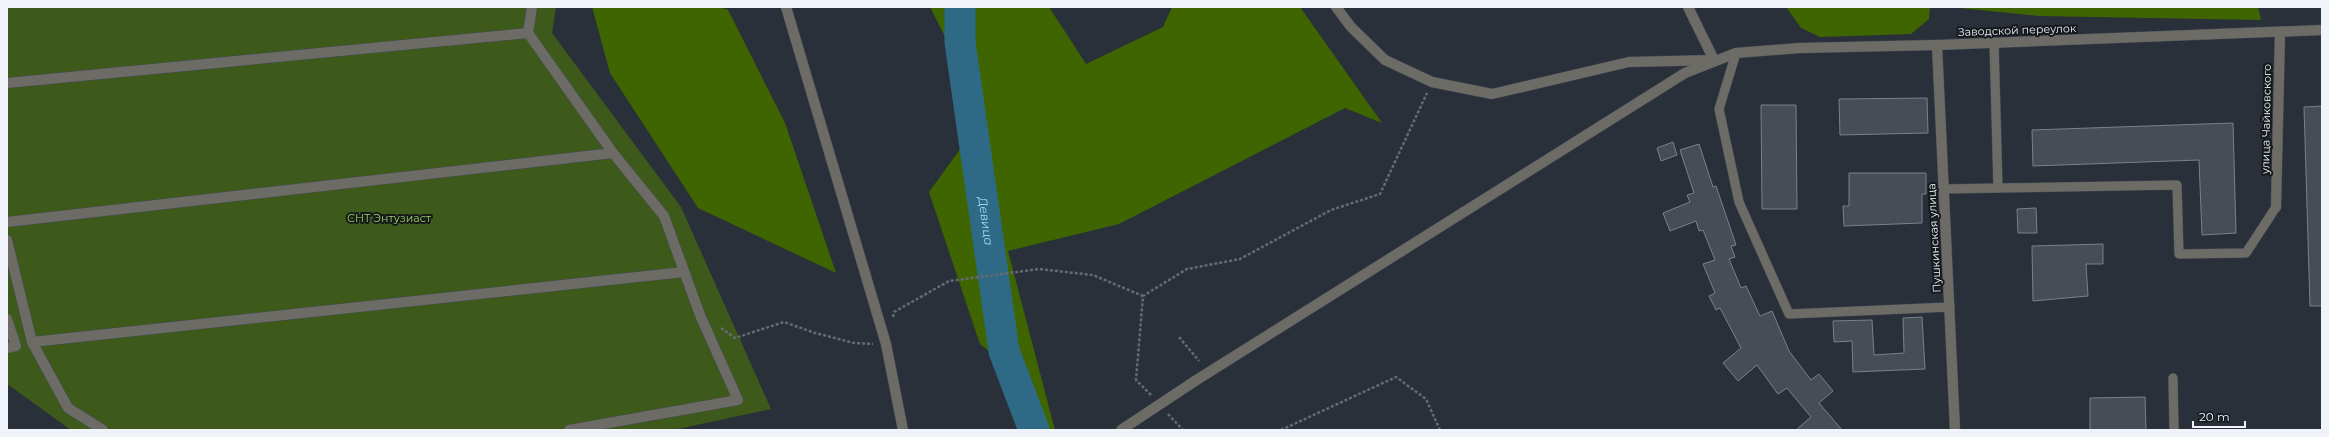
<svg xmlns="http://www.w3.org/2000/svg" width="2329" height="437" viewBox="0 0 2329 437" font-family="Montserrat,sans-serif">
<rect width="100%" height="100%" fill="#293039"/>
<polygon fill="#3d5a1a" points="7,7 556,7 552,33 681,207 771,409 673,430 71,430 7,384"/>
<g fill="#3f6500">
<polygon points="592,7 719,7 728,10 785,123 836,273 698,208 610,73"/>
<polygon points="930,7 1049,7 1086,64 1163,27 1172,7 1300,7 1382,123 1345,108 1119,224 1008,251 1055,430 1031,430 1030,384 980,344 929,192 985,115"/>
<polygon points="1930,7 1929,19 1911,34 1820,37 1801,28 1787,8"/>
<polygon points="1950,7 2258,7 2261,20 2039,16"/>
</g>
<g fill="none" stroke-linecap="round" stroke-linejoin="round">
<path stroke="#2e6a85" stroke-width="31" id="s1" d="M 960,7 L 960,42 L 1004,351 L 1034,430"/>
</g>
<g fill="#464d56" stroke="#79818b">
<polygon points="1927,98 1928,133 1840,135 1839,99"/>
<polygon points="1761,105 1796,105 1797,209 1762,209"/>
<polygon points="2322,106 2322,306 2310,306 2304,107"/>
<polygon points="2233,123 2236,233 2202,235 2199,160 2033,166 2032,130"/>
<polygon points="1673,142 1677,155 1661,161 1657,148"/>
<polygon points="1699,144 1713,187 1716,186 1736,245 1731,246 1735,257 1729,259 1741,288 1746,286 1760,316 1772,311 1789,351 1811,380 1819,374 1833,391 1819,403 1842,430 1796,430 1811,417 1787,388 1778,394 1757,365 1738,381 1723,363 1741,348 1720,308 1716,310 1709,296 1715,293 1703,264 1715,260 1703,230 1699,231 1696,221 1670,231 1663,213 1690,202 1687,195 1694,193 1680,150"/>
<polygon points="1849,173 1926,173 1926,194 1922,194 1922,223 1844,226 1843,206 1849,206"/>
<polygon points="2036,208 2037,233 2018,233 2017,209"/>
<polygon points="2103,244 2103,264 2086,264 2088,296 2033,301 2032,246"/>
<polygon points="1922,317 1925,369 1853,372 1852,341 1834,342 1833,321 1872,320 1874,355 1904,353 1903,318"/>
<polygon points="2145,397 2146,430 2090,430 2090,398"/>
</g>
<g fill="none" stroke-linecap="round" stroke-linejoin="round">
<g stroke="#454b54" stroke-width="10">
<g id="service">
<polyline points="1994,42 1998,188 2177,185 2179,254 2246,253 2276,207"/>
<polyline points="1736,53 1719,109 1739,202 1789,314 1950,307"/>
<polyline points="1944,189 1998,188"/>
<polyline points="2173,378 2174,430"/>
</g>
</g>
<g stroke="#454b54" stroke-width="11">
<g id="minor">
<polyline points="532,7 528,33 613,153 664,216 700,315 738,400 569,430"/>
<polyline points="1336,7 1351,27 1385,60 1432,82 1492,94 1629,62 1714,60 1688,7"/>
<polyline points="1937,45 1955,430"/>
<polyline points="7,83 528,33"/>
<polyline points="2276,207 2280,32"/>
<polyline points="7,222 613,153"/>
<polyline points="7,240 32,342 68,408 103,430"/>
<polyline points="7,319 16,346 7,348"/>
<polyline points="32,342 684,272"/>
</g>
</g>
<g stroke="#454b54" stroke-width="11">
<g id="tertiary">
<polyline points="786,7 886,344 903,430"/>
<polyline points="1195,381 1685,73 1736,53 1800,48 1937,45 2322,30"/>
</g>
</g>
<g stroke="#656b74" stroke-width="2.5" stroke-dasharray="3 2" stroke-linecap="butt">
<polyline points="893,317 894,312 949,281 1039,269 1093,275 1143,296"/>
<polyline points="721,328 735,338 784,322 815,333 854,343 873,344"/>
<polyline points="1179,337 1199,361"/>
<polyline points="1151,395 1136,380 1143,296 1187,269 1240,259 1331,210 1380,194 1427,93"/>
<polyline points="1168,414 1183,430"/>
<polyline points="1281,430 1396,377 1426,399 1440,430"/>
</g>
<use href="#service" stroke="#6d6b66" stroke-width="9"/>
<use href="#minor" stroke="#6d6b66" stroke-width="10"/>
<use href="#tertiary" stroke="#6d6b66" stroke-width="10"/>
<g stroke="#454b54" stroke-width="11" stroke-linecap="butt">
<polyline id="tertiary-bridge" points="1121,430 1195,381"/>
</g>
<use href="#tertiary-bridge" stroke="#6d6b66" stroke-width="10"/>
</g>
<g text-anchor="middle" stroke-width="4" stroke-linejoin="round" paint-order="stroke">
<g font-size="11" fill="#f0f4fa" stroke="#15181c">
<text transform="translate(2017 30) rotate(-2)" y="4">Заводской переулок</text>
<text transform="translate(2266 119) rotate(-89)" y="4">улица Чайковского</text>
<text transform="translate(1934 238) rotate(-93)" y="4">Пушкинская улица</text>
</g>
<g font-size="11" fill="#9dd361" stroke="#15181c">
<text x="389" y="222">СНТ Энтузиаст</text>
</g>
<g font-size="12" font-style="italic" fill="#a5d6ef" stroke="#15181c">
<text dy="4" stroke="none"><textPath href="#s1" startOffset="216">Девица</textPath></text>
</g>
</g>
<rect width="2329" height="437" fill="none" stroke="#f0f4fa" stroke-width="16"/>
<path d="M2193 421v6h52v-6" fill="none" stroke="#f0f4fa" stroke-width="2"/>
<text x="2199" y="421" font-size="12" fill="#f0f4fa" stroke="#15181c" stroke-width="3" paint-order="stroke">20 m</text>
</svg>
